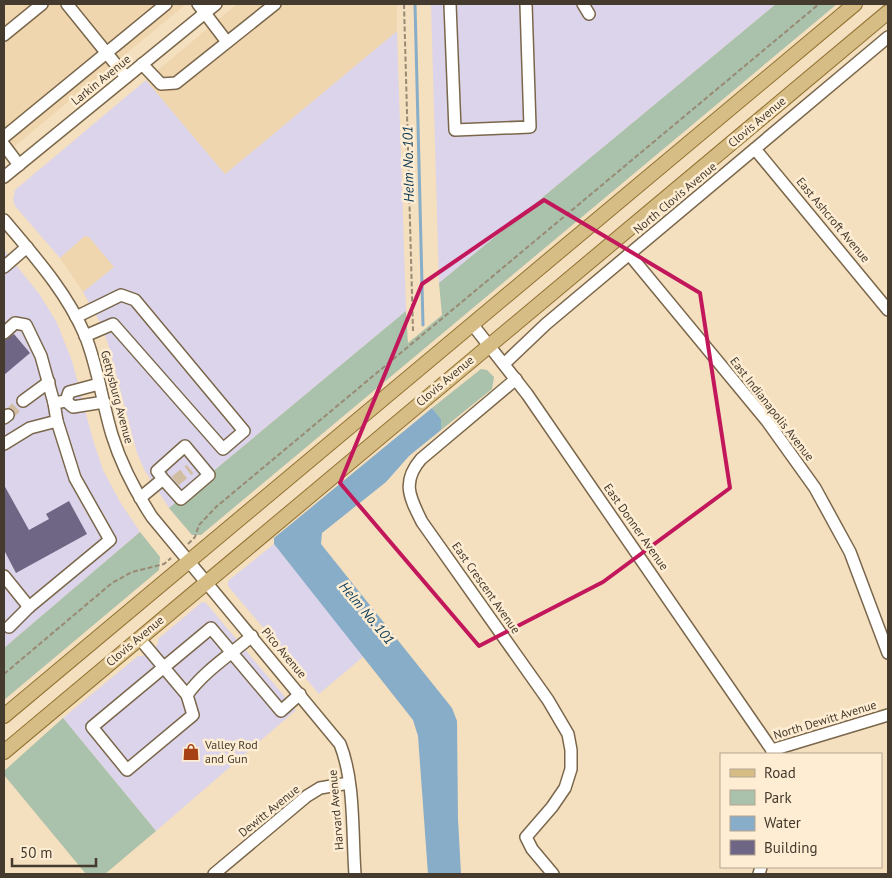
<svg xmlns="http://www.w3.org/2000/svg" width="892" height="878" viewBox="0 0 892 878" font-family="'PT Sans',sans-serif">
<rect width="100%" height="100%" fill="#f4dfbf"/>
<g fill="#dbd4ea">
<polygon points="431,4 776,4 439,283"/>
<polygon points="397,31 406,311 169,508 145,471 137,453 109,347 101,324 83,292 113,267 85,236 60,258 15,206 13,200 15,190 146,80 225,174"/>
<polygon points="4,250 40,295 57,323 72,361 93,440 103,470 120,502 140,532 4,648"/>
<polygon points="274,544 364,656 319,694 228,586 228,581"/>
<polygon points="202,602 206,603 296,710 156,831 63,718 138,656 143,656 158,644 158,639"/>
</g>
<g fill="#efd6af">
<polygon points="4,4 186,4 4,155"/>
<polygon points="237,4 397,4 397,31 225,174 146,80"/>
<polygon points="85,236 89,237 114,267 83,292 60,258"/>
</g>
<g fill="#aac1ab">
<polygon points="776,4 837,4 201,535 192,535 169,508 406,311 408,343 442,315 439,283"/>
<polygon points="481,369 487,370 494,377 492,389 441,430 441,419 432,408"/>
<polygon points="140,532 160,557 159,570 4,700 4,648"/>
<polygon points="63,718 156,831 105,874 86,874 4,775 4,771"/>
</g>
<polygon fill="#88adc8" points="432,408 441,419 441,430 409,456 386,482 322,533 321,544 452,708 457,721 458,819 461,874 428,874 418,736 413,720 274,544 274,538"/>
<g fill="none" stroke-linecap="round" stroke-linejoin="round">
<polyline stroke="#88adc8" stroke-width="3" points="415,4 423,325"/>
</g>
<g fill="#6f6685">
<polygon points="14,334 30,353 4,375 4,340"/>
<polygon points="4,485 29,530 49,519 46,514 69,501 87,534 16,573 4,550"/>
</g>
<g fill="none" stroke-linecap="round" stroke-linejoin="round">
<g stroke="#d1bea2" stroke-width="11" stroke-dasharray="11 5.5" stroke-linecap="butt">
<polyline points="8,415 23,401"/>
<polyline points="175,481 190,469"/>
</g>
<g stroke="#7a674b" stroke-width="14">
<g id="minor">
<polyline points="67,4 126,77"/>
<polyline points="198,4 227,42"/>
<polyline points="450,4 455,130 530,127 526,4"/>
<polyline points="583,4 589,14"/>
<polyline points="4,35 42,4"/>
<polyline points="142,64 161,84 176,83 275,4"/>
<polyline points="4,137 166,4"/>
<polyline points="4,145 19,165"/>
<polyline points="755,149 888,310"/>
<polyline points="4,177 216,4"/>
<path d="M 4,220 C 34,256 66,291 85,335 C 98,367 102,402 112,435 C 121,464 135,491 152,517 L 340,744 C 355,781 352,834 355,874"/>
<polyline points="629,254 767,421 815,488 850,552 888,653"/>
<polyline points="4,267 27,247"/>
<polyline points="76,317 121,295 135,300 244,431 223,449 113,324 85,336"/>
<polyline points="472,324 527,394 772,750"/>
<polyline points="4,333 15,323 26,325 41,356 54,403 66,401"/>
<polyline points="504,364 546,324 888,37"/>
<path d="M 516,379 L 421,459 C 401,482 410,498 422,522 L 548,700 L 568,734 L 571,750 L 571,769 L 565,788 L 552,807 L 526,837 L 532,849 L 553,874"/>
<polyline points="23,401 49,382"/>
<polyline points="66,401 73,407 104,402"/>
<polyline points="66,401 69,392 99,384"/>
<polyline points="4,418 8,415"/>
<polyline points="4,444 30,428 57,421 54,403"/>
<polyline points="140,498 163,479 157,471 185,446 209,475 181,499 163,479"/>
<polyline points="4,576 29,607 110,540 75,478 57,421"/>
<polyline points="9,627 29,607"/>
<path d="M 252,636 C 230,655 203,672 187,695 L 193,715 L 127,770 L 92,727 L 211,628 L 281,711 L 300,694"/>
<polyline points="139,638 187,695"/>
<polyline points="772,754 772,750 888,715"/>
<polyline points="214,874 307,796 320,788 349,783"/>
<polyline points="759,874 761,867"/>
</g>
</g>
<g stroke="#917232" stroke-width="16">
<g id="major">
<polyline points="4,716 855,4"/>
<polyline points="4,752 888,12"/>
</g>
</g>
<g stroke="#988a74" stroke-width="2" stroke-dasharray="5 2.5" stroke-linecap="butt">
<polyline points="404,4 413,331"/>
<polyline points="188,544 195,537 199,525 216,507 819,4"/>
<polyline points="4,674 112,583 132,572 164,564 171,558"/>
</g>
<use href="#minor" stroke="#fff" stroke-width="11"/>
<use href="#major" stroke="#d6bc85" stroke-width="14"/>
</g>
<path fill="none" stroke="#c2185b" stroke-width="4" stroke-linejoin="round" d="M 544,200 L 700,293 L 730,488 L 603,582 L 479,646 L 340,483 L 422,284 Z"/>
<defs>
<g id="shop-bare" transform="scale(1.35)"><path d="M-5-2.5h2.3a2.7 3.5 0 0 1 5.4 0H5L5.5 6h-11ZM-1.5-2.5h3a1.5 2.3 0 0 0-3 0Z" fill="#a64116" stroke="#feedd3" stroke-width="2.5" paint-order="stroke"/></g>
</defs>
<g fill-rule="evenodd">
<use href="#shop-bare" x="191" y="752"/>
</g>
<g text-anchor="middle" stroke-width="5" stroke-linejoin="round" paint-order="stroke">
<g font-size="12" fill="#443b2e" stroke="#feedd3">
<text transform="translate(101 80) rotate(-39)" y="4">Larkin Avenue</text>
<text transform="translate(757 122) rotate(-40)" y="4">Clovis Avenue</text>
<text transform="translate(675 198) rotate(-40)" y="4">North Clovis Avenue</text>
<text transform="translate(833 220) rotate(50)" y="4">East Ashcroft Avenue</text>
<text transform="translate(445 381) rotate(-40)" y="4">Clovis Avenue</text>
<text transform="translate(117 397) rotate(75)" y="4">Gettysburg Avenue</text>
<text transform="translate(772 409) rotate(52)" y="4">East Indianapolis Avenue</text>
<text transform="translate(636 527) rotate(55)" y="4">East Donner Avenue</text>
<text transform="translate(486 588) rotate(55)" y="4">East Crescent Avenue</text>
<text transform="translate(135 641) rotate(-40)" y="4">Clovis Avenue</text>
<text transform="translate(284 653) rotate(50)" y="4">Pico Avenue</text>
<text transform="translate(825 720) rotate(-17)" y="4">North Dewitt Avenue</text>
<text transform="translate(336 810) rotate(-95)" y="4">Harvard Avenue</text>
<text transform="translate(269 811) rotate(-39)" y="4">Dewitt Avenue</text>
</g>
<g font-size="12" fill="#443b2e" stroke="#feedd3" text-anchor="start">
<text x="205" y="749">Valley Rod<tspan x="205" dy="14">and Gun</tspan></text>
</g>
<g font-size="14" font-style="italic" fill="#0d3b57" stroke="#feedd3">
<text transform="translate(408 164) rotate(-91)" y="5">Helm No. 101</text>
<text transform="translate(367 613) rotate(50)" y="5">Helm No. 101</text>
</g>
</g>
<rect width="892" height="878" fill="none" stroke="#443b2e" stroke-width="10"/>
<rect x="720" y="753" width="162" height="115" fill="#feedd3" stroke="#b4a691"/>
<rect x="730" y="769" width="25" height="8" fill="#d6bc85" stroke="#b4a691"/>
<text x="764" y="778" font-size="15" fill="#443b2e">Road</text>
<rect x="730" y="790" width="25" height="15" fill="#aac1ab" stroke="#b4a691"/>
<text x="764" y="803" font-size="15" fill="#443b2e">Park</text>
<rect x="730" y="816" width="25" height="15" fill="#88adc8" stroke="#b4a691"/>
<text x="764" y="828" font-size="15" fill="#443b2e">Water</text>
<rect x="730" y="840" width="25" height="15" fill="#6f6685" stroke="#b4a691"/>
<text x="764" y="853" font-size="15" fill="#443b2e">Building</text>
<path d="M12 858v8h84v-8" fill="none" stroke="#443b2e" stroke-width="2.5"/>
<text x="20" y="858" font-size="15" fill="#443b2e" stroke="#feedd3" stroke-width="4" paint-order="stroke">50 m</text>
</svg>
